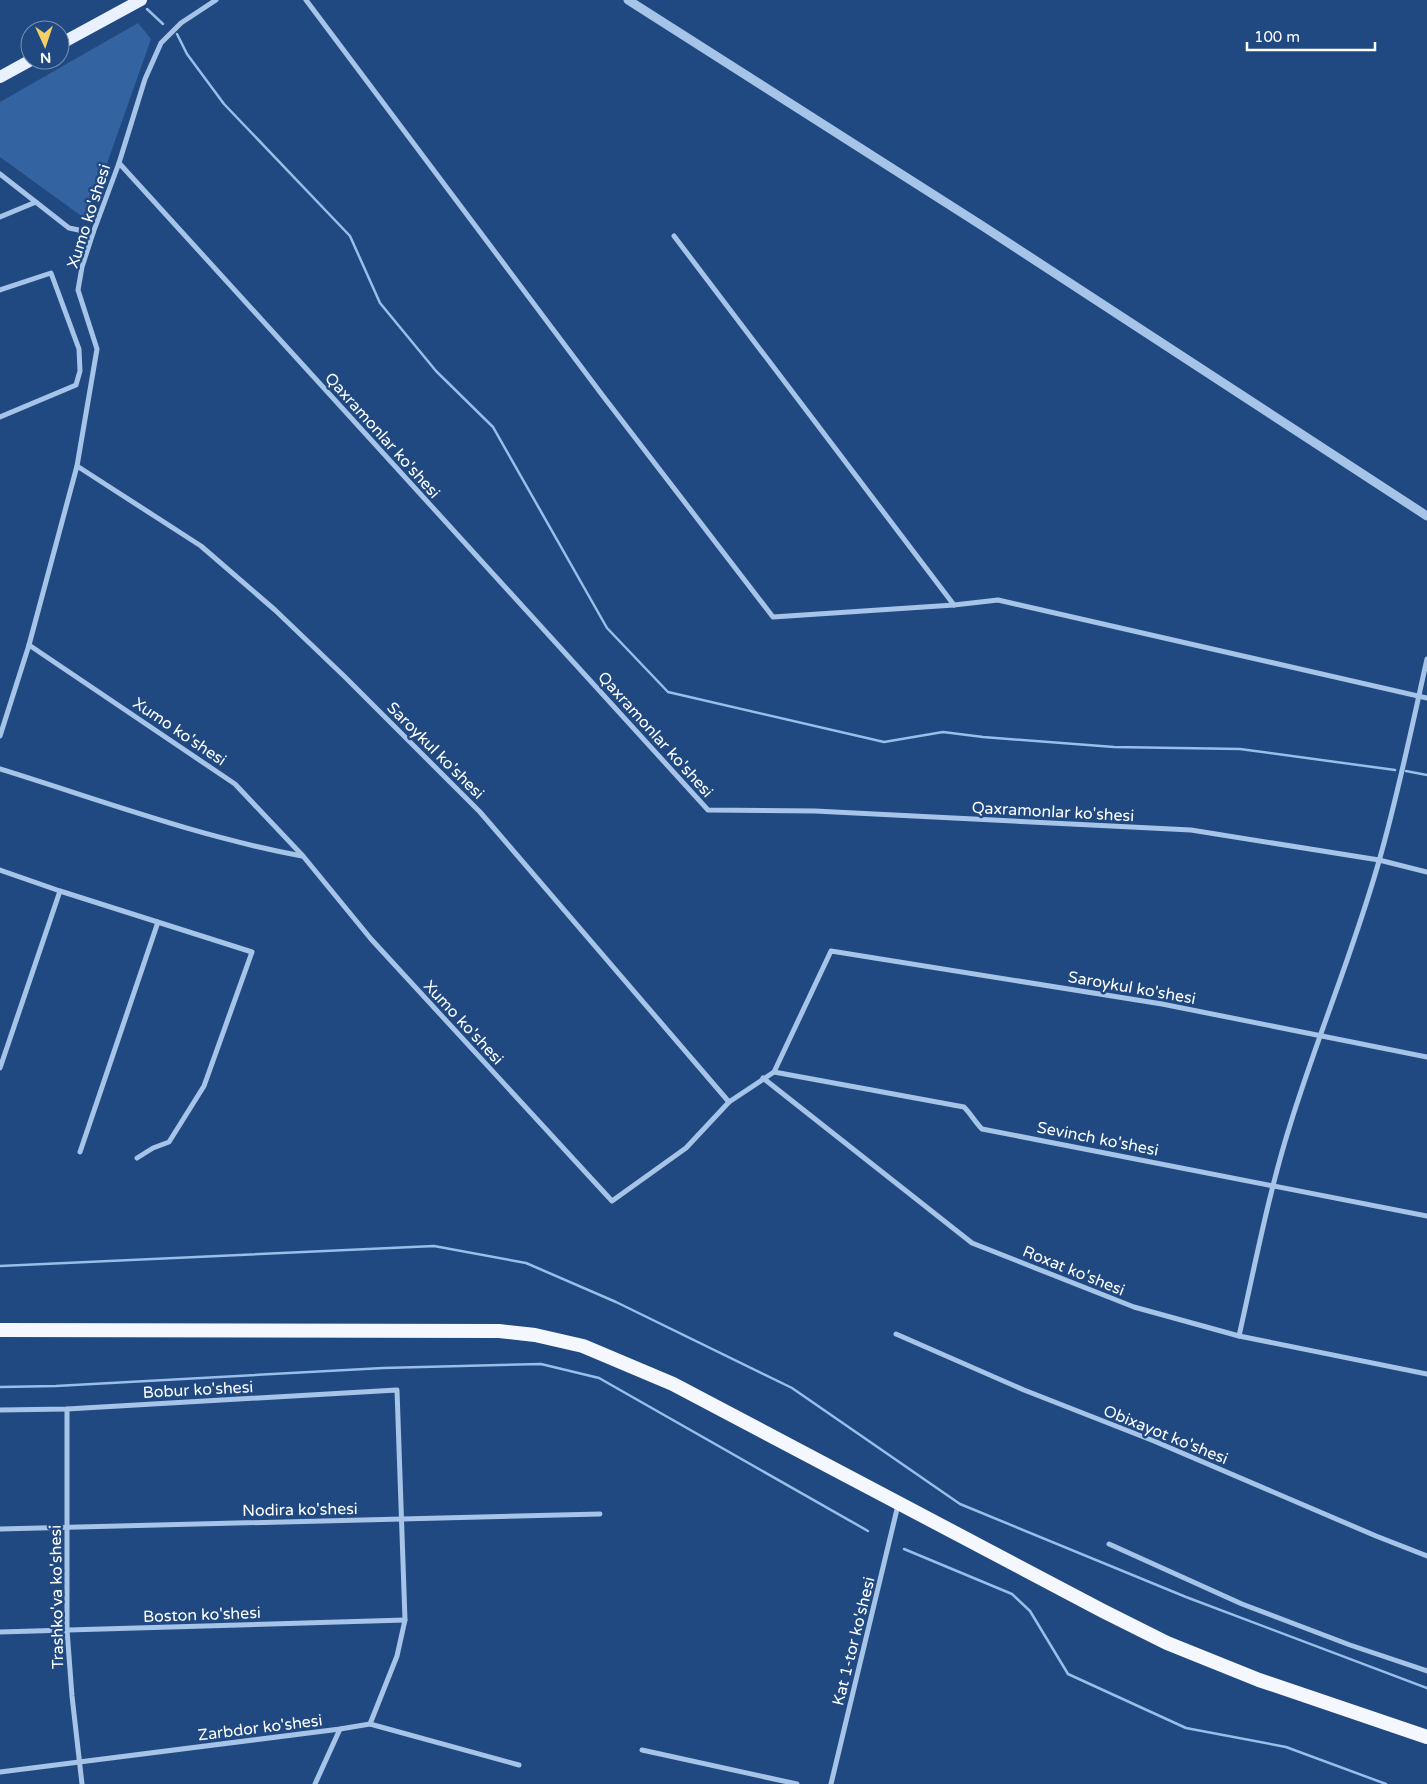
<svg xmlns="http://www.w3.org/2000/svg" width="1427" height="1784" viewBox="0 0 1427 1784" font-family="'Varela Round',sans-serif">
<rect width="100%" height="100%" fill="#204981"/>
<polygon fill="#3363a0" points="138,23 151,39 87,220 0,157 0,102"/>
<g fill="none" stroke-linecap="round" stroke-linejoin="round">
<g stroke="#99beea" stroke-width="2.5">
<polyline points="147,9 163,24"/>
<polyline points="177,34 187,54 224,104 350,236 380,303 436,371 493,427 607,628 668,692 884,742 943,732 983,737 1114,747 1240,749 1395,770"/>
<polyline points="1406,771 1427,775"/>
<polyline points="0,1266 434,1246 526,1263 616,1302 792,1388 960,1504 1186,1597 1427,1688"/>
<polyline points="0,1387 56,1386 383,1368 541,1364 599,1378 868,1531"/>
<polyline points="904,1549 1012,1594 1030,1611 1068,1674 1186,1728 1286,1747 1386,1784"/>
</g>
<g stroke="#a6c3e8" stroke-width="5">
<polyline points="306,0 603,396 773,617 954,605 998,600 1427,698"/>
<polyline points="119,163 708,810 815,811 1191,830 1379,860 1427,872"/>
<polyline points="0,174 69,228 93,233"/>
<polyline points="0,217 36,202"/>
<polyline points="674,236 954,605"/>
<polyline points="0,290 51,273 79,349 80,371 76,385 0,417"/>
<polyline points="77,466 201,546 275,610 345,677 480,812 729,1102"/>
<polyline points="29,645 235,784 303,856 371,939 612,1201 686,1148 729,1102 774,1072 831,951 1162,1004 1427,1057"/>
<polyline points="0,736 29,645 77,466 97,349 78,290 82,267 93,233 119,163 145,79 161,43 181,23 216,0"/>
<path d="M 0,769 C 100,800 199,837 302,856"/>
<polyline points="0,870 60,891 252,952 204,1086 169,1142 153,1148 137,1158"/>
<polyline points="0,1068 60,891"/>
<path d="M 774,1072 L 964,1107 C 971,1114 975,1122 982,1129 L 1427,1216"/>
<polyline points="763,1078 972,1243 1134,1307 1239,1336 1427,1374"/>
<polyline points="80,1152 158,922"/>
<polyline points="896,1334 1024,1390 1154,1441 1376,1536 1427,1556"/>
<path d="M 1239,1336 C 1255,1265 1269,1191 1291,1122 C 1318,1035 1354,950 1379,861 C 1398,795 1412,726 1427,659"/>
<polyline points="67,1409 67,1630 72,1696 82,1784"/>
<polyline points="0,1410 67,1409 397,1390 405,1620 397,1656 370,1724"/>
<polyline points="0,1529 600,1514"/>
<polyline points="1109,1544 1242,1604 1350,1645 1427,1671"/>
<polyline points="0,1632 405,1620"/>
<polyline points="642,1750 797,1784"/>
<polyline points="0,1772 340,1729 370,1724 519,1765"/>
<polyline points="315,1784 340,1729"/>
<polyline points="831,1784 898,1505"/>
</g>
<polyline stroke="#a6c3e8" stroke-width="9" points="628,0 981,225 1427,516"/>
<g stroke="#e9f0fe" stroke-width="12">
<polyline points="60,44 141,0"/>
<polyline points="0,77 31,60"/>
</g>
<polyline stroke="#f4f8fe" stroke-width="14" points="0,1330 499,1331 535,1335 583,1346 673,1384 1103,1611 1167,1643 1259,1680 1427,1737"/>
</g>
<g text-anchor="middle" stroke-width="5" stroke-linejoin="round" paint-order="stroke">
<g font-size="16" fill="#fff" stroke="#204981">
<text transform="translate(88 216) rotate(-72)" y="6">Xumo ko'shesi</text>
<text transform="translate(383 435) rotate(48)" y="6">Qaxramonlar ko'shesi</text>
<text transform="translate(180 731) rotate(34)" y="6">Xumo ko'shesi</text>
<text transform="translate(656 734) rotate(48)" y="6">Qaxramonlar ko'shesi</text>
<text transform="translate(436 750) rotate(45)" y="6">Saroykul ko'shesi</text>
<text transform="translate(1053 811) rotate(3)" y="6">Qaxramonlar ko'shesi</text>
<text transform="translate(1132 987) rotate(10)" y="6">Saroykul ko'shesi</text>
<text transform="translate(464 1022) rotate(47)" y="6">Xumo ko'shesi</text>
<text transform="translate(1098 1138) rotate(11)" y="6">Sevinch ko'shesi</text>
<text transform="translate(1074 1270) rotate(22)" y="6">Roxat ko'shesi</text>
<text transform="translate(198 1389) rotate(-3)" y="6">Bobur ko'shesi</text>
<text transform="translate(1166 1434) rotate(22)" y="6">Obixayot ko'shesi</text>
<text transform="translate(300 1509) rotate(-1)" y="6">Nodira ko'shesi</text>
<text transform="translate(56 1597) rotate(-91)" y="6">Trashko'va ko'shesi</text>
<text transform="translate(202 1614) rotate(-2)" y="6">Boston ko'shesi</text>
<text transform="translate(853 1641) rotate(-76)" y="6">Kat 1-tor ko'shesi</text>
<text transform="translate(260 1727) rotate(-7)" y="6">Zarbdor ko'shesi</text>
</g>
</g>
<g transform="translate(45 45) rotate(177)"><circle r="24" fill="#204981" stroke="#7992b3"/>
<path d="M0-4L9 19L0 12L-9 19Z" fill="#f6ce66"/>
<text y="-8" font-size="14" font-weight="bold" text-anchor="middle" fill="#ffffff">N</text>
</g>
<path d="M1247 42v8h128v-8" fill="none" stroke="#ffffff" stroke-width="2.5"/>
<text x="1254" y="42" font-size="15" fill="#ffffff" stroke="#204981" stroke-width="4" paint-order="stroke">100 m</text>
</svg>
